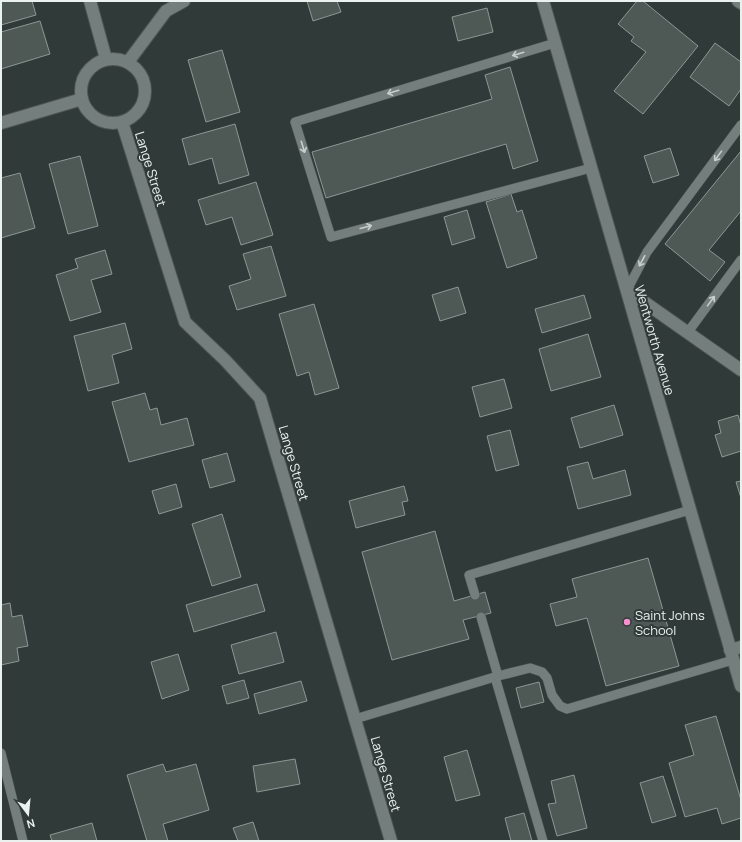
<svg xmlns="http://www.w3.org/2000/svg" width="742" height="842" viewBox="0 0 742 842" font-family="Manrope,sans-serif">
<rect width="100%" height="100%" fill="#303a38"/>
<g fill="#4e5956" stroke="#8c9895">
<polygon points="1,1 32,1 36,15 1,25"/>
<polygon points="307,1 337,1 341,12 313,21"/>
<polygon points="637,1 643,1 698,46 643,114 614,91 646,52 631,41 634,37 618,24"/>
<polygon points="487,8 493,32 458,41 452,17"/>
<polygon points="40,21 50,54 1,69 1,32"/>
<polygon points="715,43 741,62 741,89 729,106 690,77"/>
<polygon points="222,50 240,112 206,122 188,60"/>
<polygon points="510,67 538,161 513,169 506,144 326,198 312,152 492,99 485,75"/>
<polygon points="235,124 249,175 219,184 212,158 189,165 182,139"/>
<polygon points="670,148 679,175 653,183 644,156"/>
<polygon points="741,151 741,211 709,250 725,262 710,281 665,244"/>
<polygon points="80,156 98,226 68,234 49,164"/>
<polygon points="20,173 35,228 1,238 1,178"/>
<polygon points="256,182 273,235 241,245 232,217 206,225 198,200"/>
<polygon points="511,194 517,212 522,210 537,258 507,268 486,202"/>
<polygon points="467,210 475,238 452,245 444,217"/>
<polygon points="271,246 286,296 237,310 229,286 251,279 243,254"/>
<polygon points="105,250 112,274 91,280 101,312 70,321 56,275 78,268 75,259"/>
<polygon points="458,287 466,313 440,321 432,295"/>
<polygon points="584,295 591,318 542,333 535,309"/>
<polygon points="314,304 339,388 315,395 309,372 297,376 279,314"/>
<polygon points="125,323 132,349 112,355 119,383 88,391 74,336"/>
<polygon points="588,334 601,377 551,391 539,349"/>
<polygon points="504,379 512,408 480,417 472,387"/>
<polygon points="145,393 150,410 157,408 161,425 187,418 194,445 129,462 112,402"/>
<polygon points="614,405 623,435 580,448 571,418"/>
<polygon points="738,415 741,426 741,451 722,457 715,435 721,433 718,421"/>
<polygon points="510,430 519,465 496,471 487,436"/>
<polygon points="227,453 235,481 210,488 202,460"/>
<polygon points="588,462 593,479 625,470 631,495 578,509 567,467"/>
<polygon points="741,481 741,498 736,482"/>
<polygon points="176,484 182,507 159,514 152,491"/>
<polygon points="404,486 408,501 402,502 405,515 356,528 349,501"/>
<polygon points="222,514 241,577 212,586 192,524"/>
<polygon points="435,531 454,601 485,592 491,613 463,620 469,639 392,660 362,552"/>
<polygon points="648,558 679,666 606,686 587,618 556,626 550,604 577,597 572,579"/>
<polygon points="257,584 265,611 194,632 186,605"/>
<polygon points="10,603 12,617 22,615 28,646 17,648 19,661 1,665 1,605"/>
<polygon points="276,632 284,662 239,674 231,645"/>
<polygon points="178,654 189,690 162,699 151,662"/>
<polygon points="244,680 249,698 227,704 222,686"/>
<polygon points="301,681 307,701 259,714 254,694"/>
<polygon points="539,682 544,702 521,708 516,688"/>
<polygon points="716,716 741,800 741,818 722,824 717,808 685,817 669,763 694,755 685,725"/>
<polygon points="467,750 480,795 456,801 444,757"/>
<polygon points="295,759 300,784 257,792 253,766"/>
<polygon points="163,764 166,772 196,764 209,810 163,824 168,841 147,841 127,775"/>
<polygon points="574,775 587,828 557,836 548,804 556,803 551,781"/>
<polygon points="663,776 676,816 652,823 640,783"/>
<polygon points="524,813 532,841 511,841 505,818"/>
<polygon points="253,822 259,841 238,841 233,828"/>
<polygon points="92,823 97,841 52,841 50,835"/>
</g>
<g fill="none" stroke-linecap="round" stroke-linejoin="round">
<g stroke="#4f5755" stroke-width="10">
<g id="lane">
<polyline points="555,43 295,122 331,237 591,168"/>
<polyline points="627,290 647,252 741,125"/>
<polyline points="688,332 741,260"/>
<polyline points="475,595 469,575 690,510"/>
<polyline points="481,617 498,676"/>
<polyline points="495,677 543,841"/>
<polyline points="355,719 498,676 530,668 542,672 547,678 552,695 560,706 567,709 733,660"/>
<polyline points="1,753 23,841"/>
</g>
</g>
<g stroke="#4f5755" stroke-width="14">
<g id="street">
<polyline points="90,1 106,59"/>
<polyline points="738,1 741,3"/>
<circle cx="113" cy="91" r="32"/>
<polyline points="128,62 166,11 184,1"/>
<polyline points="122,122 185,322 225,360 260,398 391,841"/>
<polyline points="1,123 82,99"/>
<polyline points="627,290 741,370"/>
<polyline points="730,650 741,647"/>
</g>
</g>
<g stroke="#4f5755" stroke-width="14">
<polyline id="secondary" points="543,1 741,686"/>
</g>
<use href="#lane" stroke="#747f7d" stroke-width="9"/>
<use href="#street" stroke="#747f7d" stroke-width="12"/>
<use href="#secondary" stroke="#747f7d" stroke-width="12"/>
</g>
<defs><path id="oneway-shaft" d="M-6 0H5M1.5-3L5.5 0L1.5 3" fill="none" stroke-width="1.6" stroke-linecap="round" stroke-linejoin="round"/></defs>
<g stroke="#c7cfcd">
<use href="#oneway-shaft" transform="translate(518 54) rotate(163)"/>
<use href="#oneway-shaft" transform="translate(393 92) rotate(163)"/>
<use href="#oneway-shaft" transform="translate(303 147) rotate(73)"/>
<use href="#oneway-shaft" transform="translate(718 156) rotate(126)"/>
<use href="#oneway-shaft" transform="translate(366 227) rotate(-15)"/>
<use href="#oneway-shaft" transform="translate(642 261) rotate(118)"/>
<use href="#oneway-shaft" transform="translate(711 301) rotate(-54)"/>
</g>
<circle fill="#f790ce" stroke="#303a38" stroke-width="1.5" cx="627" cy="622" r="4"/>
<g text-anchor="middle" stroke-width="4" stroke-linejoin="round" paint-order="stroke">
<g font-size="13" fill="#eaf1ef" stroke="#303a38">
<text transform="translate(151 169) rotate(73)" y="5">Lange Street</text>
<text transform="translate(655 340) rotate(74)" y="5">Wentworth Avenue</text>
<text transform="translate(294 463) rotate(74)" y="5">Lange Street</text>
<text transform="translate(386 774) rotate(74)" y="5">Lange Street</text>
</g>
<g font-size="13" fill="#eaf1ef" stroke="#303a38" text-anchor="start">
<text x="635" y="620">Saint Johns<tspan x="635" dy="15">School</tspan></text>
</g>
</g>
<rect width="742" height="842" fill="none" stroke="#eaf1ef" stroke-width="4"/>
<g transform="translate(28 814) rotate(164)" stroke="#303a38" stroke-width="3" paint-order="stroke">
<path d="M0-3L7 15L0 10L-7 15Z" fill="#eaf1ef"/>
<text y="-6" font-size="11" font-weight="bold" text-anchor="middle" fill="#eaf1ef">N</text>
</g>
</svg>
